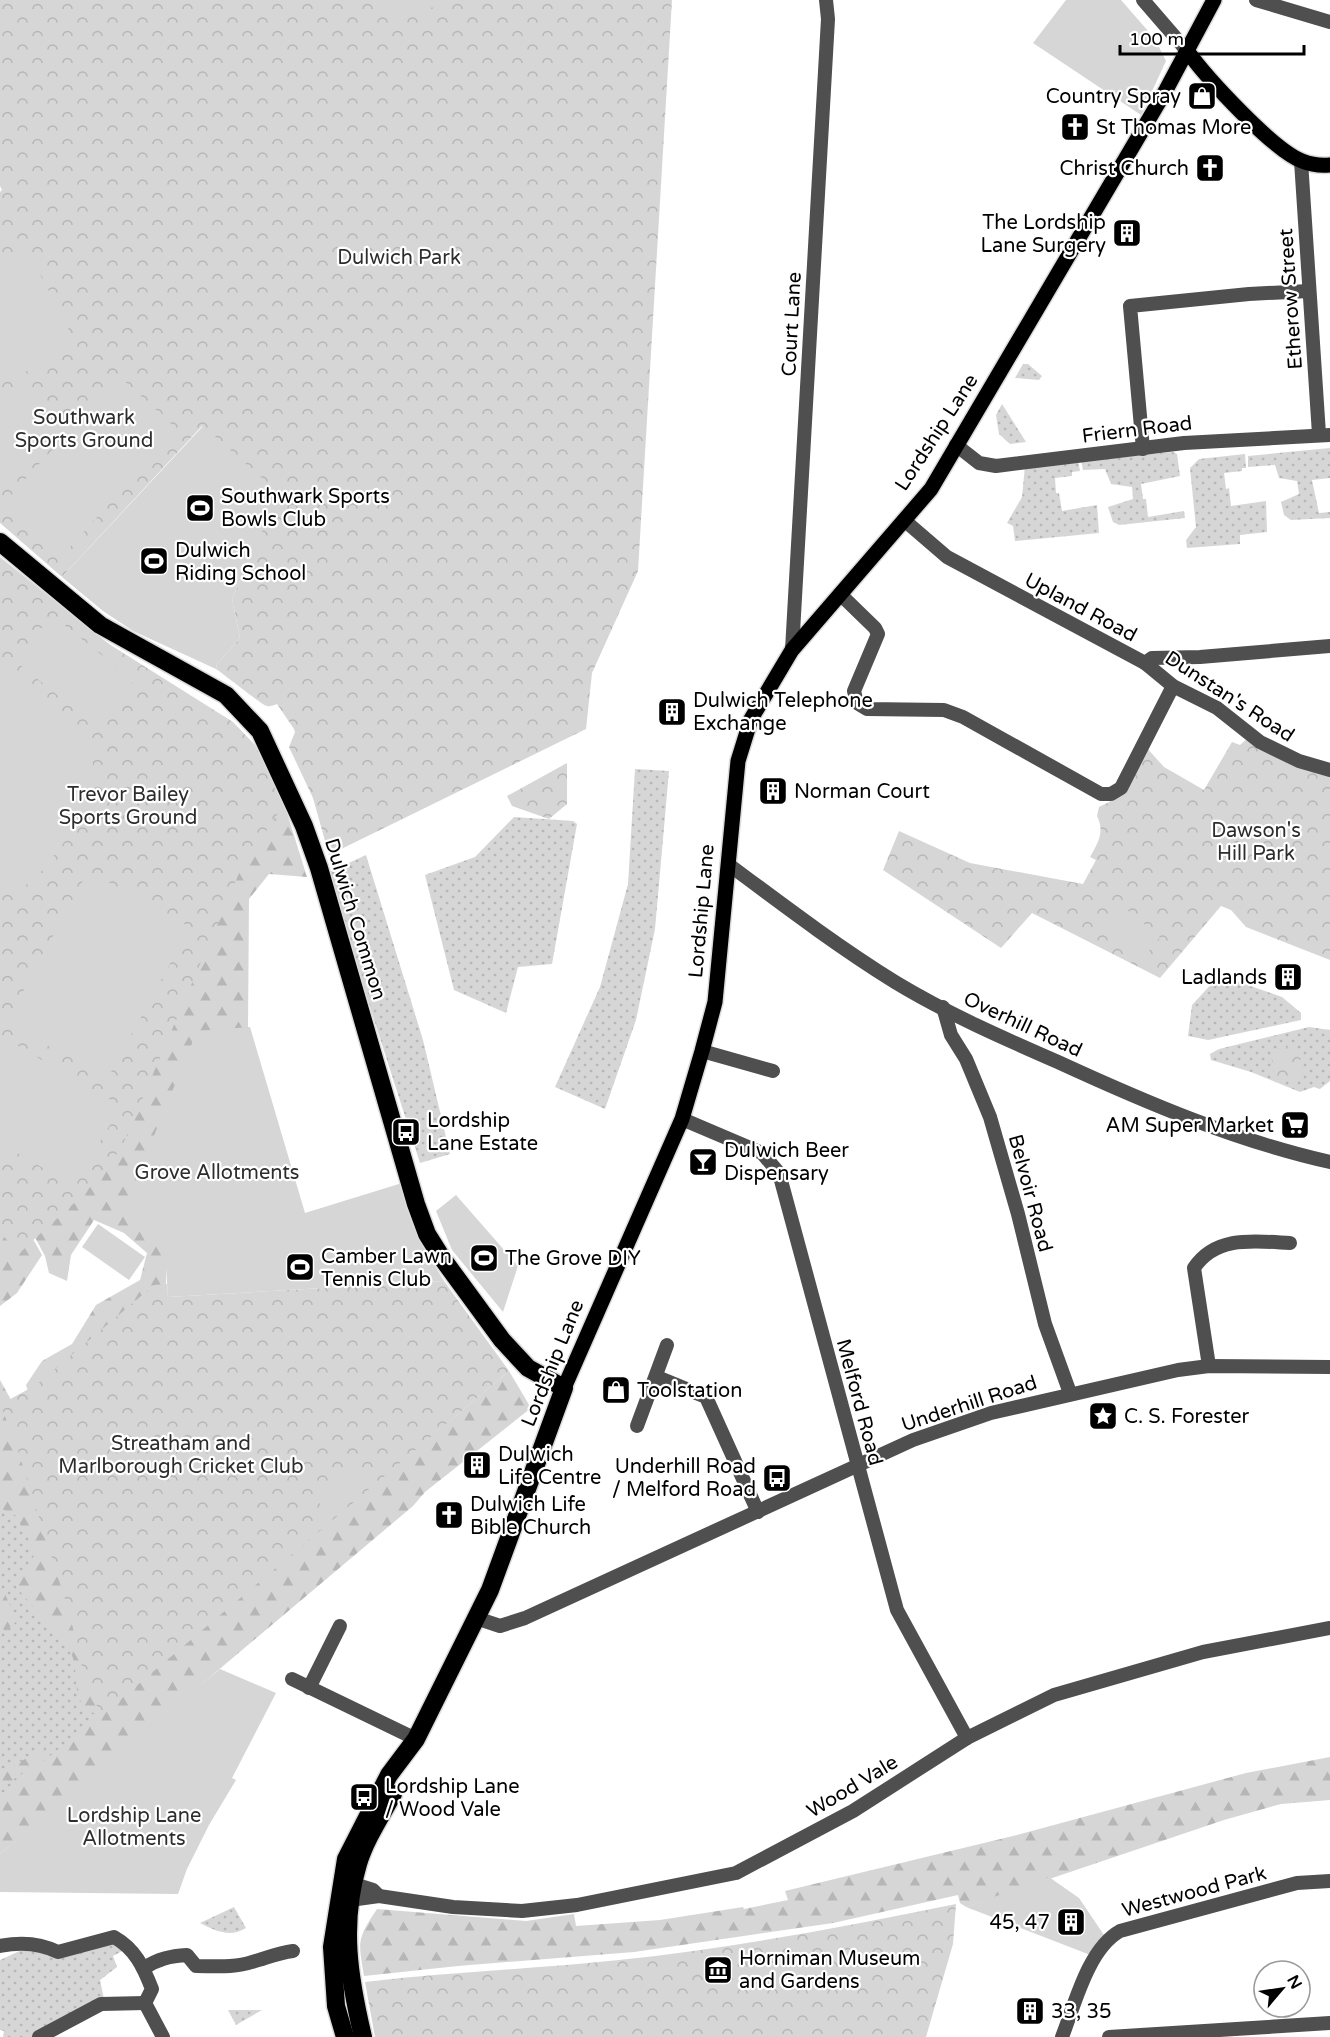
<svg xmlns="http://www.w3.org/2000/svg" width="1330" height="2037" viewBox="0 0 1330 2037" font-family="'Varela Round',sans-serif">
<defs>
<pattern id="grass-dots" width="8" height="8" patternUnits="userSpaceOnUse" patternTransform="scale(1.5)"><rect width="8" height="8" fill="#d6d6d6"/><path d="M2 2h.1M6 6h.1" fill="none" stroke="#b6b6b6" stroke-width="1.8" stroke-linecap="round"/></pattern>
<pattern id="forest-firs" width="22" height="20" patternUnits="userSpaceOnUse" patternTransform="scale(1.5)"><rect width="22" height="20" fill="#d6d6d6"/><path d="M5 1l3.5 6h-7zM16 11l3.5 6h-7z" fill="#b6b6b6"/></pattern>
<pattern id="park-crowns" width="20" height="18" patternUnits="userSpaceOnUse" patternTransform="scale(1.5)"><rect width="20" height="18" fill="#d6d6d6"/><path d="M2 6a3 3 0 1 1 6 0M12 15a3 3 0 1 1 6 0" fill="none" stroke="#b6b6b6"/></pattern>
</defs>
<rect width="100%" height="100%" fill="#fff"/>
<g fill="url(#grass-dots)">
<polygon points="1023,364 1028,364 1042,376 1039,380 1015,378"/>
<polygon points="1002,404 1026,442 1010,444 999,434 996,415"/>
<polygon points="1330,448 1330,478 1312,480 1319,513 1330,512 1330,518 1291,520 1284,515 1281,502 1299,494 1297,481 1279,478 1275,465 1248,467 1248,456"/>
<polygon points="1173,452 1177,454 1180,476 1141,484 1143,499 1146,499 1148,517 1184,511 1185,518 1119,525 1113,522 1108,507 1133,499 1132,487 1111,484 1105,469 1083,470 1081,460"/>
<polygon points="1245,454 1246,468 1242,468 1242,471 1224,473 1226,489 1229,488 1231,506 1266,501 1267,532 1240,535 1240,544 1187,548 1186,540 1196,527 1190,468 1199,459"/>
<polygon points="1078,460 1080,471 1072,472 1072,476 1055,478 1056,493 1059,493 1062,511 1097,505 1099,533 1015,541 1013,526 1007,523 1022,497 1025,466"/>
<polygon points="635,769 669,771 655,929 636,1020 605,1109 555,1087 600,987 628,884"/>
<polygon points="514,817 573,821 577,824 552,964 518,967 506,1013 454,990 425,875 475,857"/>
<polygon points="366,855 423,1040 450,1154 420,1163 327,873"/>
<polygon points="1225,977 1282,997 1301,1013 1301,1020 1208,1040 1188,1036 1192,1005 1217,978"/>
<polygon points="1309,1027 1330,1030 1330,1081 1320,1089 1314,1087 1300,1092 1251,1072 1211,1060 1210,1054 1219,1049"/>
<polygon points="0,1397 102,1715 0,1800"/>
<path d="M 234,1907 L 246,1928 C 230,1938 216,1931 200,1923 Z"/>
<polygon points="104,1935 126,1949 113,1956 117,1967 100,1980 104,1999 33,2037 3,2037 4,2031 0,2030 0,1960 26,1948 56,1957"/>
<polygon points="228,2010 262,2010 236,2025"/>
</g>
<g fill="url(#forest-firs)">
<polygon points="253,745 278,784 307,877 269,874 249,899 248,1027 166,1254 166,1293 32,1404 26,1385 42,1361 72,1344 96,1305 140,1280 147,1253 124,1233 94,1220 71,1255 67,1281 49,1273 45,1256 32,1232"/>
<polygon points="0,1196 29,1232 42,1255 17,1293 0,1306"/>
<path d="M 509,1371 L 531,1408 L 425,1492 L 413,1506 L 0,1854 L 0,1796 L 101,1715 C 70,1710 79,1679 73,1658 C 68,1643 26,1600 14,1584 L 36,1553 L 15,1515 L 0,1508 L 0,1380 L 25,1425 L 289,1556 Z"/>
<polygon points="0,1592 5,1594 17,1621 6,1631 0,1627"/>
<polygon points="55,1745 0,1791 0,1777 21,1761"/>
<path d="M 1330,1757 L 1330,1800 L 1281,1804 L 1224,1820 L 966,1907 L 960,1903 L 958,1895 L 833,1923 L 634,1952 L 458,1966 L 364,1976 C 358,1941 357,1939 377,1909 L 526,1921 L 574,1914 L 576,1926 L 660,1920 L 743,1907 L 744,1909 L 788,1900 L 785,1891 L 1017,1835 L 1246,1773 Z"/>
</g>
<g fill="url(#park-crowns)">
<path d="M 0,0 L 672,0 L 638,571 L 592,673 L 586,729 L 329,855 L 313,798 L 289,747 L 295,732 L 294,729 L 277,704 C 274,705 270,707 267,706 C 263,706 225,675 216,669 L 217,664 L 240,638 L 232,599 L 245,569 L 231,453 L 202,426 L 62,577 L 0,523 L 0,192 L 2,190 L 0,186 Z"/>
<path d="M 0,557 L 109,644 L 233,722 L 255,745 L 284,803 L 269,828 L 249,850 L 123,1144 C 95,1191 57,1216 19,1254 L 0,1232 Z"/>
<path d="M 1251,735 L 1330,766 L 1330,960 L 1246,927 L 1231,910 L 1221,906 L 1160,978 L 1032,913 L 1001,948 L 883,870 L 899,831 L 970,863 L 1083,884 L 1096,860 L 1090,857 C 1098,843 1105,832 1097,816 L 1099,807 L 1115,799 L 1145,746 L 1164,767 L 1204,790 L 1232,742 L 1240,745 Z"/>
<polygon points="567,763 567,804 549,819 512,806 507,796"/>
<polygon points="1296,1045 1303,1077 1276,1082 1270,1050"/>
<polygon points="444,1281 509,1371 102,1715 87,1688 69,1612 19,1454 3,1411 3,1403 36,1385 154,1285 167,1284 168,1297"/>
<path d="M 956,1904 L 953,1944 L 926,2037 L 375,2037 L 365,1982 C 449,1972 534,1969 619,1960 C 732,1948 844,1927 956,1904 Z"/>
</g>
<g fill="#d6d6d6">
<polygon points="384,0 449,0 394,24"/>
<polygon points="1066,0 1121,0 1155,39 1166,61 1141,115 1033,43"/>
<polygon points="27,249 77,345 0,385 0,263"/>
<polygon points="119,376 177,429 61,557 3,504"/>
<polygon points="23,383 66,425 0,491 0,406"/>
<polygon points="203,426 279,493 232,599 240,638 217,664 216,669 133,631 103,611 62,577"/>
<polygon points="52,615 134,681 97,727 15,661"/>
<polygon points="0,669 86,737 95,772 95,803 33,882 15,889 0,890"/>
<polygon points="88,871 190,927 108,1078 6,1023"/>
<polygon points="1126,909 1160,937 1144,957 1110,927"/>
<polygon points="250,1027 305,1213 402,1183 421,1243 444,1281 168,1297 165,1253 168,1245 161,1233 125,1206 197,1031"/>
<polygon points="6,1039 121,1106 74,1186 0,1143 0,1049"/>
<polygon points="456,1195 518,1266 503,1312 452,1250 436,1211"/>
<polygon points="98,1224 145,1257 129,1280 82,1247"/>
<polygon points="352,1465 365,1482 327,1512 314,1496"/>
<polygon points="220,1669 276,1693 232,1778 236,1780 209,1825 187,1869 178,1894 0,1892 0,1854 149,1726"/>
<polygon points="1049,1877 1079,1898 1104,1935 1093,1956 966,1907"/>
</g>
<g fill="none" stroke-linecap="round" stroke-linejoin="round">
<g stroke="#dbdbdb" stroke-width="18">
<g id="major">
<path d="M 1188,52 C 1207,78 1273,150 1302,161 C 1312,165 1320,166 1330,165"/>
<polyline points="564,1388 682,1119 702,1051 715,1002 738,761 751,719 792,650 931,489 1166,90 1214,0"/>
</g>
</g>
<g stroke="#dbdbdb" stroke-width="21">
<g id="highway">
<polyline points="0,542 100,625 226,695 260,731 304,826 319,868 416,1204 427,1234 442,1258 502,1340 528,1368 564,1388 490,1590 416,1739 389,1775 346,1859 332,1947 336,2006 345,2037"/>
<path d="M 363,2037 C 349,1978 340,1924 358,1864 C 365,1840 381,1816 393,1794"/>
</g>
</g>
<g stroke="#4f4f4f" stroke-width="14">
<polyline points="1143,0 1188,52"/>
<polyline points="1256,0 1330,22"/>
<polyline points="1301,161 1319,434"/>
<polyline points="956,445 979,463 996,466 1184,443 1330,435"/>
<polyline points="1143,449 1130,306 1249,294 1309,291"/>
<polyline points="904,520 947,557 1145,663 1152,658 1200,657 1330,646"/>
<polyline points="840,594 875,628 878,634 854,691 857,703 867,709 944,710 963,717 1101,794 1111,794 1121,788 1173,686"/>
<polyline points="792,650 828,19 826,0"/>
<polyline points="1145,663 1173,686 1217,708 1260,742 1299,761 1330,770"/>
<path d="M 728,864 C 783,905 837,946 895,982 C 946,1013 1003,1038 1058,1062 C 1145,1102 1236,1141 1330,1162"/>
<polyline points="943,1007 951,1035 966,1059 990,1117 1018,1214 1045,1324 1070,1393"/>
<polyline points="702,1051 773,1071"/>
<polyline points="682,1119 762,1153 779,1173 897,1610 967,1738"/>
<path d="M 1209,1366 L 1194,1268 C 1216,1235 1255,1241 1290,1243"/>
<polyline points="657,1377 706,1397 758,1512"/>
<polyline points="637,1426 667,1345"/>
<polyline points="476,1618 500,1626 525,1618 913,1440 991,1413 1178,1370 1209,1366 1330,1367"/>
<polyline points="292,1679 416,1739"/>
<polyline points="309,1688 340,1626"/>
<polyline points="354,1884 373,1890 379,1896"/>
<polyline points="350,1900 379,1896 453,1907 522,1911 577,1905 736,1873 853,1811 967,1738 1054,1695 1203,1652 1330,1628"/>
<path d="M 0,1946 C 19,1942 40,1943 58,1952 L 114,1937 C 135,1949 143,1966 152,1989 L 145,2003"/>
<path d="M 144,1968 C 158,1959 170,1956 187,1955 L 196,1966 C 214,1966 235,1968 252,1962 C 267,1958 277,1953 293,1951"/>
<polyline points="145,2003 163,2037"/>
<polyline points="39,2037 101,2004 145,2003"/>
<path d="M 1062,2037 C 1075,2004 1088,1949 1120,1931 L 1297,1883 L 1330,1881"/>
<polyline points="1109,2037 1330,2023"/>
</g>
<use href="#major" stroke="#000" stroke-width="15"/>
<use href="#highway" stroke="#000" stroke-width="18"/>
</g>
<defs>
<g id="shop-square" transform="scale(1.5)"><rect x="-9" y="-9" width="18" height="18" rx="4" fill="#000" stroke="#fff"/><path d="M-5-2.5h2.3a2.7 3.5 0 0 1 5.4 0H5L5.5 6h-11ZM-1.5-2.5h3a1.5 2.3 0 0 0-3 0Z" fill="#fff"/></g>
<g id="church-square" transform="scale(1.5)"><rect x="-9" y="-9" width="18" height="18" rx="4" fill="#000" stroke="#fff"/><path d="M-1.2-6h2.4v3.5h3.3v2.4h-3.3V6h-2.4V-.1h-3.3v-2.4h3.3Z" fill="#fff"/></g>
<g id="building-square" transform="scale(1.5)"><rect x="-9" y="-9" width="18" height="18" rx="4" fill="#000" stroke="#fff"/><path d="M-4-6H4V6H1V3H-1V6H-4ZM-2.5-4.3h1.7v1.8h-1.7ZM.8-4.3h1.7v1.8H.8ZM-2.5-1h1.7V.8h-1.7ZM.8-1h1.7V.8H.8Z" fill="#fff"/></g>
<g id="stadium-square" transform="scale(1.5)"><rect x="-9" y="-9" width="18" height="18" rx="4" fill="#000" stroke="#fff"/><path d="M0-5a6.5 5 0 1 0 0 10a6.5 5 0 1 0 0-10ZM-3.5-1.8h7v3.6h-7Z" fill="#fff"/></g>
<g id="supermarket-square" transform="scale(1.5)"><rect x="-9" y="-9" width="18" height="18" rx="4" fill="#000" stroke="#fff"/><path d="M-6-5.5h2.5l.6 2H6L4.5 2H-2.5L-4.4-4H-6ZM-1.5 3.2a1.3 1.3 0 1 0 .1 0ZM3 3.2a1.3 1.3 0 1 0 .1 0Z" fill="#fff"/></g>
<g id="bus-square" transform="scale(1.5)"><rect x="-9" y="-9" width="18" height="18" rx="4" fill="#000" stroke="#fff"/><path d="M-5-6H5V4H4V6H2V4H-2V6H-4V4H-5ZM-3.5-4V0h7V-4ZM-3.5 1.2v1.5H-2V1.2ZM2 1.2v1.5H3.5V1.2Z" fill="#fff"/></g>
<g id="bar-square" transform="scale(1.5)"><rect x="-9" y="-9" width="18" height="18" rx="4" fill="#000" stroke="#fff"/><path d="M-6-5H6L.8 .8V4.5H3.5V6h-7V4.5H-.8V.8Z" fill="#fff"/></g>
<g id="sight-square" transform="scale(1.5)"><rect x="-9" y="-9" width="18" height="18" rx="4" fill="#000" stroke="#fff"/><path d="M0-6L1.8-2.2L6-1.7L2.9 1.2L3.7 5.4L0 3.3L-3.7 5.4L-2.9 1.2L-6-1.7L-1.8-2.2Z" fill="#fff"/></g>
<g id="museum-square" transform="scale(1.5)"><rect x="-9" y="-9" width="18" height="18" rx="4" fill="#000" stroke="#fff"/><path d="M0-6L6-3V-2H-6V-3ZM-5-1h2V3h-2ZM-1-1h2V3h-2ZM3-1h2V3H3ZM-6 4H6V6H-6Z" fill="#fff"/></g>
</defs>
<g fill-rule="evenodd">
<use href="#shop-square" x="1202" y="96"/>
<use href="#church-square" x="1075" y="127"/>
<use href="#church-square" x="1210" y="168"/>
<use href="#building-square" x="1127" y="233"/>
<use href="#stadium-square" x="200" y="508"/>
<use href="#stadium-square" x="154" y="561"/>
<use href="#building-square" x="672" y="712"/>
<use href="#building-square" x="773" y="791"/>
<use href="#building-square" x="1288" y="977"/>
<use href="#supermarket-square" x="1295" y="1125"/>
<use href="#bus-square" x="406" y="1132"/>
<use href="#bar-square" x="703" y="1162"/>
<use href="#stadium-square" x="484" y="1258"/>
<use href="#stadium-square" x="300" y="1267"/>
<use href="#shop-square" x="616" y="1390"/>
<use href="#sight-square" x="1103" y="1416"/>
<use href="#building-square" x="477" y="1465"/>
<use href="#bus-square" x="777" y="1478"/>
<use href="#church-square" x="449" y="1515"/>
<use href="#bus-square" x="364" y="1797"/>
<use href="#building-square" x="1071" y="1922"/>
<use href="#museum-square" x="718" y="1970"/>
<use href="#building-square" x="1030" y="2011"/>
</g>
<g text-anchor="middle" stroke-width="4.5" stroke-linejoin="round" paint-order="stroke">
<g font-size="20" fill="#000" stroke="#fff" text-anchor="start">
<text x="1181" y="103" text-anchor="end">Country Spray</text>
<text x="1096" y="134">St Thomas More</text>
<text x="1189" y="175" text-anchor="end">Christ Church</text>
<text x="1106" y="229" text-anchor="end">The Lordship<tspan x="1106" dy="23">Lane Surgery</tspan></text>
<text x="221" y="503">Southwark Sports<tspan x="221" dy="23">Bowls Club</tspan></text>
<text x="175" y="557">Dulwich<tspan x="175" dy="23">Riding School</tspan></text>
<text x="693" y="707">Dulwich Telephone<tspan x="693" dy="23">Exchange</tspan></text>
<text x="794" y="798">Norman Court</text>
<text x="1267" y="984" text-anchor="end">Ladlands</text>
<text x="427" y="1127">Lordship<tspan x="427" dy="23">Lane Estate</tspan></text>
<text x="1274" y="1132" text-anchor="end">AM Super Market</text>
<text x="724" y="1157">Dulwich Beer<tspan x="724" dy="23">Dispensary</tspan></text>
<text x="321" y="1263">Camber Lawn<tspan x="321" dy="23">Tennis Club</tspan></text>
<text x="505" y="1265">The Grove DIY</text>
<text x="637" y="1397">Toolstation</text>
<text x="1124" y="1423">C. S. Forester</text>
<text x="498" y="1461">Dulwich<tspan x="498" dy="23">Life Centre</tspan></text>
<text x="756" y="1473" text-anchor="end">Underhill Road<tspan x="756" dy="23">/ Melford Road</tspan></text>
<text x="470" y="1511">Dulwich Life<tspan x="470" dy="23">Bible Church</tspan></text>
<text x="385" y="1793">Lordship Lane<tspan x="385" dy="23">/ Wood Vale</tspan></text>
<text x="1050" y="1929" text-anchor="end">45, 47</text>
<text x="739" y="1965">Horniman Museum<tspan x="739" dy="23">and Gardens</tspan></text>
<text x="1051" y="2018">33, 35</text>
</g>
<g font-size="20" fill="#2d2d2d" stroke="#fff">
<text x="399" y="264">Dulwich Park</text>
<text x="84" y="424">Southwark<tspan x="84" dy="23">Sports Ground</tspan></text>
<text x="128" y="801">Trevor Bailey<tspan x="128" dy="23">Sports Ground</tspan></text>
<text x="1256" y="837">Dawson's<tspan x="1256" dy="23">Hill Park</tspan></text>
<text x="217" y="1179">Grove Allotments</text>
<text x="181" y="1450">Streatham and<tspan x="181" dy="23">Marlborough Cricket Club</tspan></text>
<text x="134" y="1822">Lordship Lane<tspan x="134" dy="23">Allotments</tspan></text>
</g>
<g font-size="20" fill="#000" stroke="#fff">
<text transform="translate(1290 299) rotate(-94)" y="7">Etherow Street</text>
<text transform="translate(791 324) rotate(-87)" y="7">Court Lane</text>
<text transform="translate(1137 429) rotate(-7)" y="7">Friern Road</text>
<text transform="translate(936 432) rotate(-57)" y="7">Lordship Lane</text>
<text transform="translate(1081 607) rotate(28)" y="7">Upland Road</text>
<text transform="translate(1230 696) rotate(33)" y="7">Dunstan's Road</text>
<text transform="translate(701 911) rotate(-85)" y="7">Lordship Lane</text>
<text transform="translate(356 919) rotate(73)" y="7">Dulwich Common</text>
<text transform="translate(1023 1024) rotate(25)" y="7">Overhill Road</text>
<text transform="translate(1031 1193) rotate(75)" y="7">Belvoir Road</text>
<text transform="translate(552 1363) rotate(-68)" y="7">Lordship Lane</text>
<text transform="translate(860 1402) rotate(75)" y="7">Melford Road</text>
<text transform="translate(969 1403) rotate(-18)" y="7">Underhill Road</text>
<text transform="translate(852 1786) rotate(-31)" y="7">Wood Vale</text>
<text transform="translate(1194 1891) rotate(-15)" y="7">Westwood Park</text>
</g>
</g>
<g transform="translate(1282 1989) rotate(61)"><circle r="28" fill="#ffffff" stroke="#999999" stroke-width="1.5"/>
<path d="M0-4.5L10 22L0 15L-10 22Z" fill="#000000"/>
<text y="-9" font-size="16" font-weight="bold" text-anchor="middle" fill="#000000">N</text>
</g>
<path d="M1120 45v9h184v-9" fill="none" stroke="#000000" stroke-width="3"/>
<text x="1129" y="45" font-size="18" fill="#000000" stroke="#ffffff" stroke-width="4.5" paint-order="stroke">100 m</text>
</svg>
